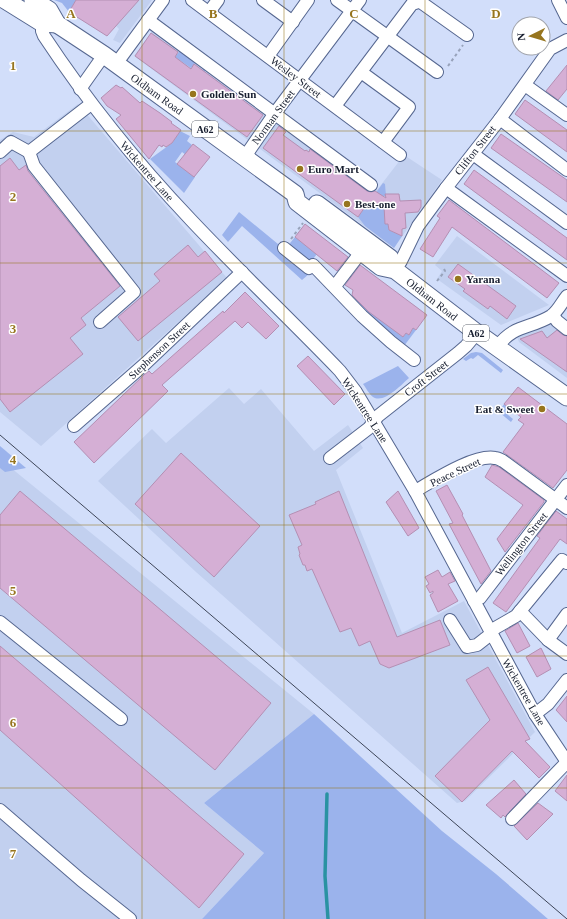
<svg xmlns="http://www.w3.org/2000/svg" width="567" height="919" viewBox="0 0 567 919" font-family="Georgia,serif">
<rect width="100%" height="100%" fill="#d2defa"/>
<g fill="#c2d0ef">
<polygon points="90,0 152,0 120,43 113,40 119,29"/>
<polygon points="157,24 270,105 377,190 404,155 442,180 394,248 134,56"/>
<polygon points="78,104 227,278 41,446 0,412 0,140 13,132 34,137"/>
<polygon points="457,236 549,305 501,325 437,279 442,271 435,265"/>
<polygon points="558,315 567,323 567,378 519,342 516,334"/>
<polygon points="229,388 244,404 261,389 314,451 348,425 363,448 336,470 402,633 464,601 535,732 465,801 457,803 196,572 98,481 152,429 166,443"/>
<polygon points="0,459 314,714 204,803 264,853 202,919 0,919"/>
</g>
<g fill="#9bb3ec">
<polygon points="54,0 76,0 69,12 62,3"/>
<polygon points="182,48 208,67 201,77 199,75 203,69 195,63 191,68 175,57"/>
<polygon points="180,131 190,136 187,141 192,145 186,155 182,152 175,162 195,177 184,193 150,159 172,143"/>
<polygon points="383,183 385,184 386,196 377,197 387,206 388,220 385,220 385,224 388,224 389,230 402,236 394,248 365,226 358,217"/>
<polygon points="239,212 278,244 309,274 302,280 242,226 228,242 222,235"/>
<polygon points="295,237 317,254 308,265 286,248"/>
<polygon points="357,296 403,337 406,333 409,335 413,328 416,330 404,346 353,302"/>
<polygon points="476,352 482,353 503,370 501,373 478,355 473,359 471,358 466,361 463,359 471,353"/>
<path d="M 398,366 L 409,378 C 401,385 384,404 373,397 C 369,394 366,388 363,384 Z"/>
<polygon points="504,404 513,408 508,415 513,419 511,422 499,412"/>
<polygon points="0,446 26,468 5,472 0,468"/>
<polygon points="314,714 442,831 496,874 548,919 202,919 264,853 204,803"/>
</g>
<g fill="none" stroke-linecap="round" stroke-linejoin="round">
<polyline stroke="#2992a2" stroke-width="3.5" points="327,794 325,876 328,919"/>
</g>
<g fill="#d5afd5" stroke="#b48fb3">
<polygon points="76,0 139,0 107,36 69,12"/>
<polygon points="151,33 178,52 175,57 191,69 194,64 263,115 247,137 135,56"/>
<polygon points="567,65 567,89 558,100 546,91"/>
<polygon points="116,85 121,88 122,87 140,103 142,101 160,113 172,122 171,123 181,130 172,143 166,147 163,145 162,147 159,145 149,159 116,119 121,115 107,106 101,98"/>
<polygon points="525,100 567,130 567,152 515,114"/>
<polygon points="279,126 286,132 283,135 305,151 306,150 309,152 310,149 367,191 371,192 375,191 386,198 385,194 399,194 400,201 421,200 421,207 418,212 405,213 406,228 402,229 402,236 389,230 388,224 385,224 384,206 365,207 358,217 263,148"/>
<polygon points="501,134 567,180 567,202 491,148"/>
<polygon points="193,144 210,157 194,177 177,164"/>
<polygon points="10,158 19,170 26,165 28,171 120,286 81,318 86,325 70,338 83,354 10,412 0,399 0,166"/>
<polygon points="474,170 567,238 567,260 464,184"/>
<polygon points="449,200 559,283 547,298 452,227 433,257 420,249 440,218 437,216"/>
<polygon points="305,224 348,257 337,271 295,237"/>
<polygon points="188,245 198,257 205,251 222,272 138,341 118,317 160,281 154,274"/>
<polygon points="458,264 516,306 507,319 490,306 488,309 463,291 465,289 448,277"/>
<polygon points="360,265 427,315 416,330 413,328 409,335 406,333 403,337 369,312 352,295 353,290 345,285"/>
<polygon points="245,292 279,326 266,339 248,322 242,328 235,321 162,385 168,391 94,463 74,442 145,374 149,371 152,374 223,311 224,313"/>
<polygon points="557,330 563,335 567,336 567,372 520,339 542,331 547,338"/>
<polygon points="308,356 345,394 334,405 297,366"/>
<polygon points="518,387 567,424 567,470 553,488 503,452 524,424 518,420 521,417 504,404"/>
<polygon points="181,453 260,526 214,577 135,504"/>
<polygon points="492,465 499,467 544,500 544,502 505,552 497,539 523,505 485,477"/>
<polygon points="447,485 463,514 462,515 491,571 481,584 449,524 453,523 436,491"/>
<polygon points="20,491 271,703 215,770 0,588 0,515"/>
<polygon points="339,491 397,637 440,620 450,645 389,668 380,664 370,641 359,646 351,628 340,632 312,569 307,571 305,565 303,565 299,555 300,554 298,547 302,545 289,515 316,504 315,502"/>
<polygon points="398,491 419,528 408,536 386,502"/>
<polygon points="556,511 567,519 567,544 560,539 506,612 493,603 540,538 537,536"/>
<polygon points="438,570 442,577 450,572 455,581 448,584 458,601 438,612 430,595 433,593 433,591 430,593 426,586 429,584 425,577"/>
<polygon points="518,623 530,646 517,653 505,631"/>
<polygon points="0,646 244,854 199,908 0,730"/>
<polygon points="541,648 551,669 537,677 526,657"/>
<polygon points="488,667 530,739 525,741 550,767 539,778 512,751 462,802 435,776 490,720 466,680"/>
<polygon points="567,696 567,722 556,710"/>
<polygon points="567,775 567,801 555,791"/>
<polygon points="514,780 526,794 505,817 503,815 501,818 486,805"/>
<polygon points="538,803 553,814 527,840 514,826"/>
</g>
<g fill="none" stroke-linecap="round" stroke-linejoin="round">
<g stroke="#566790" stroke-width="14">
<g id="minor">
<polyline points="192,0 400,155"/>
<polyline points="263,0 293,22"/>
<polyline points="337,0 437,72"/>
<polyline points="422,0 422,3 467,35"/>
<polyline points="558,0 567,18"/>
<polyline points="209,12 218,0"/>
<polyline points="148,20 371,185"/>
<path d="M 42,23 L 42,31 L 44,36 C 87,101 137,163 191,220 C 239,271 291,320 340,371 L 356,392 L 415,491 L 535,714 L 567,762"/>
<polyline points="268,56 308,0"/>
<polyline points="116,64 163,0"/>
<polyline points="361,72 409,107 383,142"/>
<polyline points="525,85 567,115"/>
<polyline points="80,89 104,55"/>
<polyline points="335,106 412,4 421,1"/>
<polyline points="500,119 567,170"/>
<polyline points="0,152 11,142 29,152 91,104"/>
<polyline points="29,152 34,166 134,292 100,322"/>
<polyline points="473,154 567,223"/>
<polyline points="244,158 275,113 360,0"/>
<polyline points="446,188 567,276"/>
<polyline points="284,248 309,268 313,265 362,316 391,342 414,360"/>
<polyline points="395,270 401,261 418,226 446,188 500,119 550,49 567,40"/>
<polyline points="335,286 361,252"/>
<polyline points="553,315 557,321 567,329"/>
<path d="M 497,347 C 514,324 530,329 551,316 C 558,311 562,302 567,296"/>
<polyline points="74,426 146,363 242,272"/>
<polyline points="330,458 369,428 378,416 458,353 466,346 477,333"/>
<path d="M 415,491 C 433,481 474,454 495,458 C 498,458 501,460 503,461 L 567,508"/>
<polyline points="474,601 480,598 567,485"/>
<polyline points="520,611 548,640"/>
<polyline points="567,614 548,640 567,654"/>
<polyline points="450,620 467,647 477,645 491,634"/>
<polyline points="0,622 121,719"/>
<polyline points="490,631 516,616 562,560 567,563"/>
<polyline points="535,714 548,704 567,680"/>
<polyline points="0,810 81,880 130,919"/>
<polyline points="512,819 567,762"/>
</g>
</g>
<g stroke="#566790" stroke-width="19">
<g id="highway">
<polyline points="5,0 42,23 57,24"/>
<polyline points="33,0 49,10 57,24 104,55 295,194 297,202 381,267 395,270 477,333 567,397"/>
<polyline points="317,204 390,258 395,270"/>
</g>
</g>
<g stroke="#97a2ba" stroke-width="2" stroke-dasharray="3 3" stroke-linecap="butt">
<polyline points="448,66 463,45"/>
<polyline points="291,239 303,223"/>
<polyline points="437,281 445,271 444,269"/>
</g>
<use href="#minor" stroke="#fff" stroke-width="12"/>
<use href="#highway" stroke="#fff" stroke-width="17"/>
<polyline stroke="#3d4558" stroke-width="1" points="0,435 567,919"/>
</g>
<path fill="none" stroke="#97751e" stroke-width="1" stroke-opacity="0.55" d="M 142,0 L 142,919M 284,0 L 284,919M 425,0 L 425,919M 0,131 L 567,131M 0,263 L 567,263M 0,394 L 567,394M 0,525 L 567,525M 0,656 L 567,656M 0,788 L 567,788"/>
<g fill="#97751e" stroke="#fff" stroke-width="1.5">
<circle cx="193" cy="94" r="4"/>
<circle cx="300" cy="169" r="4"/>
<circle cx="347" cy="204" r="4"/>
<circle cx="458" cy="279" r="4"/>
<circle cx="542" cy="409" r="4"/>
</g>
<g text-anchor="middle" stroke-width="3" stroke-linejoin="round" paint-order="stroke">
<g fill="#fff" stroke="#5d626d" stroke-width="1">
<rect x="192" y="121" width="26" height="16" rx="3"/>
<rect x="463" y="325" width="26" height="16" rx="3"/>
</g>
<g font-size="10" font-weight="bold" fill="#171e2f">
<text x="205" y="133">A62</text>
<text x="476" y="337">A62</text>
</g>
<g font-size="11" fill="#171e2f" stroke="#fff">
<text transform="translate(296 77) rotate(37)" y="4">Wesley Street</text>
<text transform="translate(157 94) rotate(36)" y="4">Oldham Road</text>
<text transform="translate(273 117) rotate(-54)" y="4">Norman Street</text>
<text transform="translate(475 150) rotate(-52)" y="4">Clifton Street</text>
<text transform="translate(147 171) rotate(49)" y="4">Wickentree Lane</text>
<text transform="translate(432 299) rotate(38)" y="4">Oldham Road</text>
<text transform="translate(159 350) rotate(-43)" y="4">Stephenson Street</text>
<text transform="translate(426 378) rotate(-38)" y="4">Croft Street</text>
<text transform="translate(365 410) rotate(57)" y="4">Wickentree Lane</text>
<text transform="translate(455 472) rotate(-25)" y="4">Peace Street</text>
<text transform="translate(521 544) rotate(-52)" y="4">Wellington Street</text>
<text transform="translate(524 692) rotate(60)" y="4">Wickentree Lane</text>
</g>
<g font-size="11" font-weight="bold" fill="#171e2f" stroke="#fff" text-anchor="start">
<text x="201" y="98">Golden Sun</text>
<text x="308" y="173">Euro Mart</text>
<text x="355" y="208">Best-one</text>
<text x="466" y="283">Yarana</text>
<text x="534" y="413" text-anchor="end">Eat &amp; Sweet</text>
</g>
</g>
<g font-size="13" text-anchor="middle" font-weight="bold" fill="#97751e" stroke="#fff" stroke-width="3" stroke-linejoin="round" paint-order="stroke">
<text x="71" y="18">A</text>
<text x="213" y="18">B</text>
<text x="354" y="18">C</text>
<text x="496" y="18">D</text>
<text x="13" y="70">1</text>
<text x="13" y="201">2</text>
<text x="13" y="333">3</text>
<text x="13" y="464">4</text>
<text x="13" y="595">5</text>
<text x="13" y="727">6</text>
<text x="13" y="858">7</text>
</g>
<g transform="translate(531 36) rotate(265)"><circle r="19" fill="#ffffff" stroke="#a2a5ac"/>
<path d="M0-3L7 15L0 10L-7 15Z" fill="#97751e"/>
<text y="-6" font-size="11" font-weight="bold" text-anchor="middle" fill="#171e2f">N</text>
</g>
</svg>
